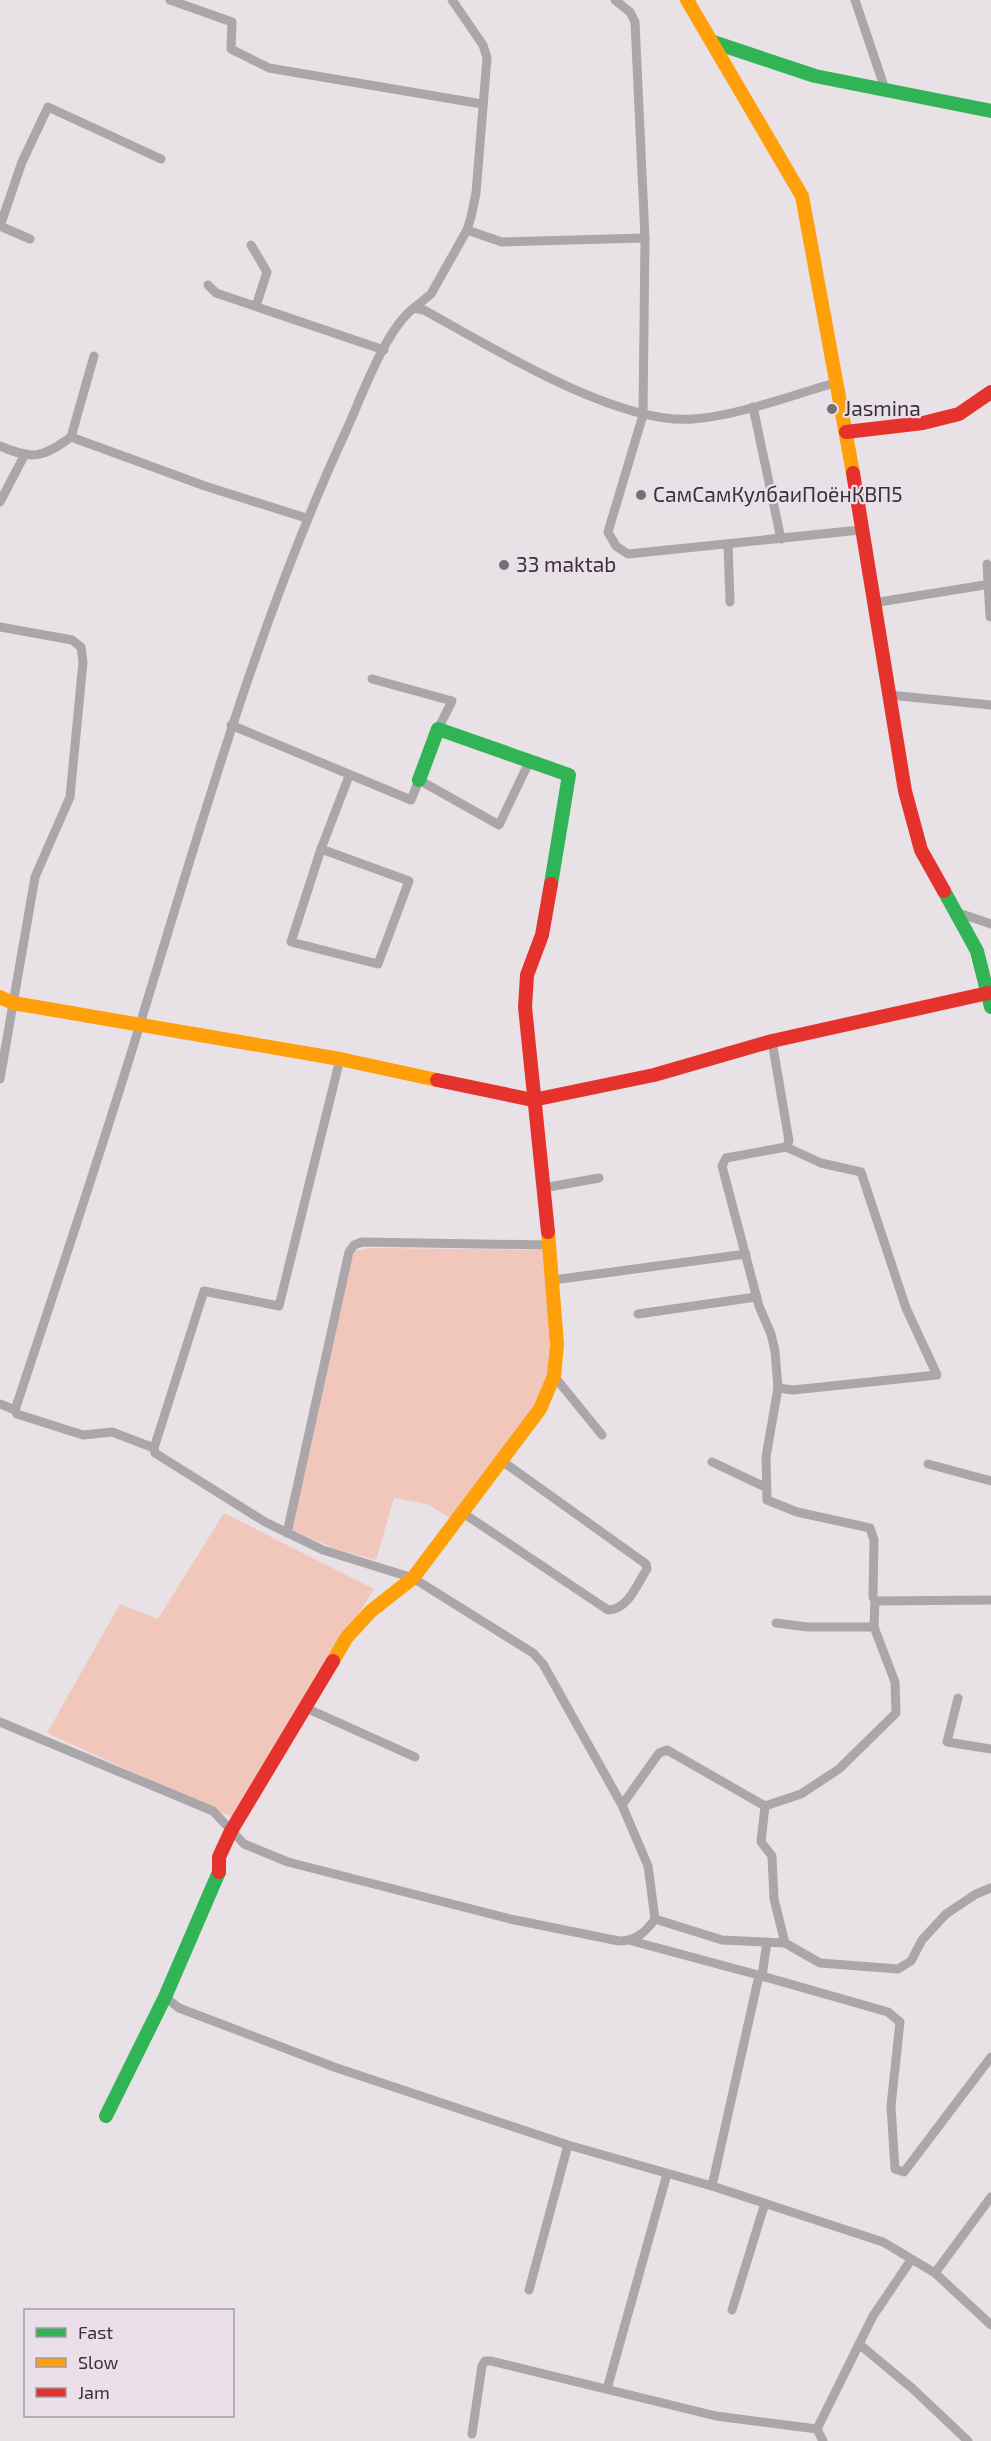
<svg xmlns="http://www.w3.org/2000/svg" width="991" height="2441" viewBox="0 0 991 2441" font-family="'Exo 2',sans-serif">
<rect width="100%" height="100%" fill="#e8e2e7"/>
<g fill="#f1c7bc">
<polygon points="371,1248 545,1250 551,1320 547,1381 522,1427 452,1519 427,1504 394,1498 376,1560 336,1549 291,1530 350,1263 355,1251"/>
<polygon points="224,1513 374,1589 232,1817 47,1733 120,1604 158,1619"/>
</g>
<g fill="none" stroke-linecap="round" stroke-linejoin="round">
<g stroke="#aba6a9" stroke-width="9">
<polyline points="170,0 232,22 231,49 269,68 482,104"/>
<polyline points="615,0 630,12 635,22 645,238 643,415 608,532 616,546 628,554 860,530"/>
<polyline points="855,0 886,92"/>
<polyline points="0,226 22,162 48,107 161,159"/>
<polyline points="0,226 30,239"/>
<polyline points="467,230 502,242 645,238"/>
<polyline points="251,245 267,272 256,306"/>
<polyline points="208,285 216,293 384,350"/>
<polyline points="414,308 431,294 467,230 471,217 476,193 487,58 483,45 452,0"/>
<polyline points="753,407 781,539"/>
<polyline points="71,437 94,356"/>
<path d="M 0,446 C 33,460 42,458 71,437 L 205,486 L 306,518"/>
<polyline points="0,502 24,456"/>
<polyline points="728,544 730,602"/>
<polyline points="987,564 990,617"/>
<polyline points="873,603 991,584"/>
<polyline points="0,627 72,640 81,647 83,662 70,797 35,877 0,1079"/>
<polyline points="372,679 452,701 438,729"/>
<polyline points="889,695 991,705"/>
<polyline points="231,725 411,800 419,780 499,825 529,762"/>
<polyline points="321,849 409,881 378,964 291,942 321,849 349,776"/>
<polyline points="956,912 991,924"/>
<polyline points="772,1041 789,1141 786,1147 726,1158 722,1166 759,1306 771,1334 775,1351 778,1388 766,1457 767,1500 797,1512 870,1528 874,1540 873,1597 875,1601 991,1600"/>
<polyline points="543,1188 599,1178"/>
<polyline points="553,1280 746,1254"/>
<polyline points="638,1314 756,1297"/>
<polyline points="554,1376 602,1435"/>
<polyline points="778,1388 793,1390 937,1375 906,1308 861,1172 821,1163 786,1147"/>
<polyline points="0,1404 15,1410 17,1414 83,1435 112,1432 154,1448 155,1453 265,1522 323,1550 413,1578 533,1653 543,1664 622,1805 648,1866 655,1919 722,1940 785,1943 820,1963 898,1969 911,1961 922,1940 946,1914 976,1894 991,1888"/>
<path d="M 15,1410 C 59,1277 104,1144 144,1011 C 204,815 260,617 346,431 C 361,398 386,328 414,308 L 424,310 C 491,347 617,425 693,419 C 737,416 792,395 835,383"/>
<polyline points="154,1448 204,1291 279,1306 340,1059"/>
<polyline points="712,1462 765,1487"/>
<polyline points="928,1464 991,1481"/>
<path d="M 463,1513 L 608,1610 C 628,1610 637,1584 647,1569 L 646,1564 L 502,1461"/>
<polyline points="287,1533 349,1252 354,1245 362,1242 548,1245"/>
<polyline points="776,1623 807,1627 874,1627 875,1601"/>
<polyline points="958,1698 947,1742 991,1749"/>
<polyline points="306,1708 415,1757"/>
<path d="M 0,1722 L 213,1811 L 244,1844 L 288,1862 L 510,1919 L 619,1941 C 635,1941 645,1933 655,1919"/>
<polyline points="622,1805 659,1753 667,1750 765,1806 801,1794 839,1769 896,1713 895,1682 874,1627"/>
<polyline points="765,1806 761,1842 772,1856 774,1899 785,1943"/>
<polyline points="632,1941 762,1976 767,1942"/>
<polyline points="165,1997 179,2008 334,2067 568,2145 712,2186 883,2242 935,2273 991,2325"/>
<polyline points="712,2186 758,1980 762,1976 888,2012 900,2022 891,2106 895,2169 904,2172 991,2057"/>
<polyline points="935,2273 991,2197"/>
<polyline points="529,2290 568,2145"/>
<polyline points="732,2310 765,2203"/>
<polyline points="859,2344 913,2389 968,2441"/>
<polyline points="607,2389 667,2174"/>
<polyline points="817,2429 823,2441"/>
<polyline points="472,2434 482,2366 485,2361 491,2361 716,2416 817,2429 873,2316 911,2260"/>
</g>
<g stroke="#30b455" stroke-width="14">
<polyline points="713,42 815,76 991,111"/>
<polyline points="419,780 438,729 569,775 551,884"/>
<polyline points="944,891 977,951 991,1007"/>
<polyline points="106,2116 165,1997 219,1872"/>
</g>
<g stroke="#ff9f0a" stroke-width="14">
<polyline points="687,0 802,196 853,473"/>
<polyline points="0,997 13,1003 340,1059 437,1080"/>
<polyline points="333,1661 347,1637 371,1611 413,1578 540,1409 554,1376 557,1344 548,1232"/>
</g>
<g stroke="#e5322d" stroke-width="14">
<polyline points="846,432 923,423 959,414 991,392"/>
<polyline points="853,473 905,791 921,850 944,891"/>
<polyline points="437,1080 533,1100 654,1075 772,1041 988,993"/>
<polyline points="548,1232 525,1007 527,975 542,935 551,884"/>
<polyline points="219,1872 219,1857 231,1831 333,1661"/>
</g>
</g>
<g fill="#767075" stroke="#ebdfe9" stroke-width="2">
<circle cx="832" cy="409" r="6"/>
<circle cx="641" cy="495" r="6"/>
<circle cx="504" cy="565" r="6"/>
</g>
<g text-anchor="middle" stroke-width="4.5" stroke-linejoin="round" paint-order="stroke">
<g font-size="21" fill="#383337" stroke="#ebdfe9" text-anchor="start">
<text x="844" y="416">Jasmina</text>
<text x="653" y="502">СамСамКулбаиПоёнКВП5</text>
<text x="516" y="572">33 maktab</text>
</g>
</g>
<rect x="24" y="2309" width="210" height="108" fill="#ebdfe9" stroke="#a39aa2" stroke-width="1.5"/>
<rect x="36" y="2328" width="30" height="9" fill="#30b455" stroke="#a39aa2" stroke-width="1.5"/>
<text x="78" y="2339" font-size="18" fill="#383337">Fast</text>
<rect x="36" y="2358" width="30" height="9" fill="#ff9f0a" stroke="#a39aa2" stroke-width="1.5"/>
<text x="78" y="2369" font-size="18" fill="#383337">Slow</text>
<rect x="36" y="2388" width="30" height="9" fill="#e5322d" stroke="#a39aa2" stroke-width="1.5"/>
<text x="78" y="2399" font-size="18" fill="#383337">Jam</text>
</svg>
